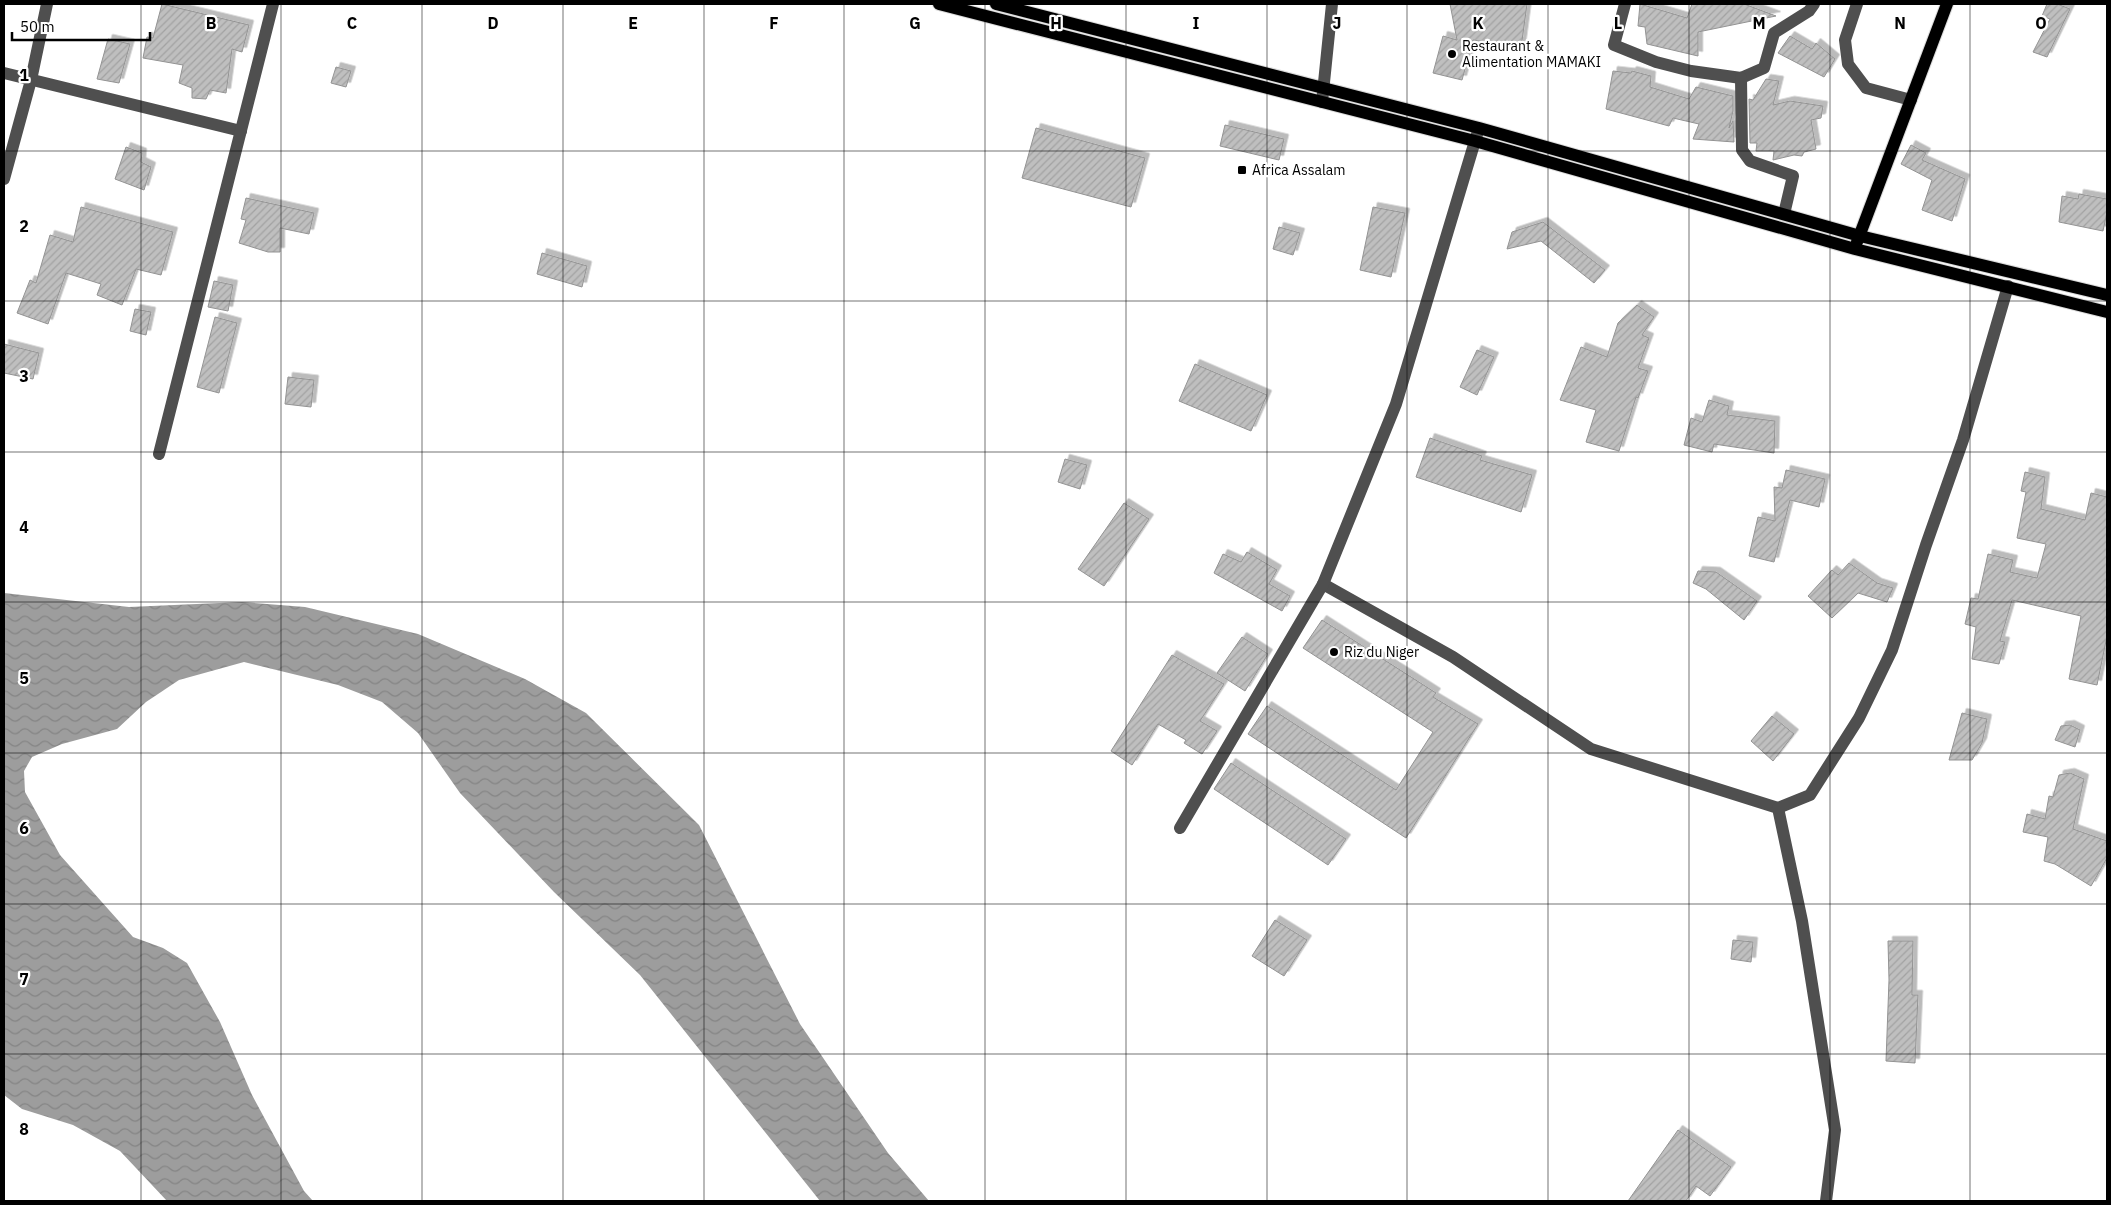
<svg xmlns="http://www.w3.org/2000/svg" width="2111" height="1205" viewBox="0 0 2111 1205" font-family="'IBM Plex Sans',sans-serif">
<defs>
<pattern id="water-waves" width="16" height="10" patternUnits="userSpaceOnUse" patternTransform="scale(1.25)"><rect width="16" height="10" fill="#9d9d9d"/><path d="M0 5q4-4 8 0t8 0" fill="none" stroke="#858585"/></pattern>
<pattern id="building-hatch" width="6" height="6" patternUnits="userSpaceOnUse" patternTransform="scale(1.25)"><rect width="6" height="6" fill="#bfbfbf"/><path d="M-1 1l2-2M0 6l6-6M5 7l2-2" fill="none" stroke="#a2a2a2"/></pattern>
<filter id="shadow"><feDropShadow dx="4.5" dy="-4.5" stdDeviation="0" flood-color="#0004"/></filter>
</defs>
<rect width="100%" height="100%" fill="#fff"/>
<polygon fill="url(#water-waves)" points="4,593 129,607 242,602 305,607 418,634 525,679 586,713 699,825 800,1024 888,1153 929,1201 820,1201 640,975 554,892 460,793 418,733 382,702 338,685 244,662 179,680 146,702 117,729 62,744 32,757 24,771 25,792 60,855 133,937 163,948 187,963 220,1022 252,1095 304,1191 313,1201 167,1201 120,1151 73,1125 22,1109 4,1095"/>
<g fill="url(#building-hatch)" stroke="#939393" filter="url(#shadow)">
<polygon points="162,4 249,25 242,52 232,49 226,93 210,90 206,99 192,98 192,88 179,83 183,65 143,58 147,37 153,38"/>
<polygon points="1450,4 1527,4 1521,48 1473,40 1462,80 1433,73 1443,36 1457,40"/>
<polygon points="1640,4 1687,18 1692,4 1744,4 1776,16 1698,32 1698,56 1647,44 1645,27 1638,26"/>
<polygon points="2047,4 2057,4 2070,9 2047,57 2033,52 2050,19 2042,16"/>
<polygon points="1790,36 1812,49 1816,43 1835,59 1824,77 1778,53"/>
<polygon points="108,39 130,44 119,83 97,79"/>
<polygon points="336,67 351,71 346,87 331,83"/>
<polygon points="1613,71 1631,73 1632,71 1651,76 1650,87 1689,99 1696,87 1733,96 1733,111 1729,128 1733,121 1734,142 1693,139 1699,124 1673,118 1669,126 1606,109"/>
<polygon points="1766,79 1779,81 1773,105 1790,101 1823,106 1821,118 1811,120 1816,149 1804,152 1802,156 1794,155 1773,160 1774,151 1756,151 1757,143 1750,143 1749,99 1753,100"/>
<polygon points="1225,125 1284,139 1279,160 1220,146"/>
<polygon points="1036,128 1145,158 1131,207 1022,178"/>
<polygon points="1911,145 1926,153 1922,160 1965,179 1952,221 1922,210 1932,180 1901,164"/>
<polygon points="126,147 142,153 141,162 151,167 144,190 115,179"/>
<polygon points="2079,194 2107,199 2107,212 2103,231 2059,222 2062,196 2078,199"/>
<polygon points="246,198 314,213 309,234 280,228 280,252 268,252 239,243 246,220 241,219"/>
<polygon points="81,207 173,232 161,275 136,269 122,305 97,295 101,284 66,273 48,324 17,313 30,280 36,283 50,235 73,242"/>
<polygon points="1373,207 1405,213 1391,277 1360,270"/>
<polygon points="1543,222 1605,270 1594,283 1541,241 1507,249 1512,232"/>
<polygon points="1279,227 1300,233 1293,255 1273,249"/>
<polygon points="542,253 587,266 582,287 537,274"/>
<polygon points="214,281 233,285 228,311 208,307"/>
<polygon points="1637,305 1654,317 1642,335 1649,338 1638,368 1648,371 1638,398 1636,397 1619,451 1586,442 1596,410 1560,400 1581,347 1607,357 1618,323"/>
<polygon points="135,309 151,312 146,335 130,331"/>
<polygon points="215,317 237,323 219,393 197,387"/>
<polygon points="4,344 39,353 33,379 4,373"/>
<polygon points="1477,350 1494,357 1477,395 1460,387"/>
<polygon points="1195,364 1267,395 1251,431 1179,401"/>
<polygon points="288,377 314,380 311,407 285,404"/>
<polygon points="1709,400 1729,406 1727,415 1775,421 1774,453 1714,444 1712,452 1684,445 1691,418 1702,422"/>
<polygon points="1430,438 1482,456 1480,460 1532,475 1521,512 1416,477"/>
<polygon points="1065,459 1087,465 1080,489 1058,482"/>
<polygon points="1786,470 1825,479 1819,507 1790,500 1774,562 1749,556 1758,517 1775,521 1774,487 1782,488"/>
<polygon points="2025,472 2045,477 2041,509 2085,520 2091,493 2107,497 2107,636 2097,685 2069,679 2081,616 2012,600 2000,641 2005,642 1999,664 1972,659 1976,627 1965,624 1971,598 1978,599 1988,554 2013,560 2010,572 2037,578 2046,544 2017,538 2026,492 2021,491"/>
<polygon points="1124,503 1149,519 1104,586 1078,569"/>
<polygon points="1247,552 1277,570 1269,584 1290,596 1282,611 1214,573 1223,554 1241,562"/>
<polygon points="1849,563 1877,583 1893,588 1887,602 1858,593 1832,618 1808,596 1832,570 1838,575"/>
<polygon points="1698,571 1716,572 1757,601 1744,620 1706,589 1693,583"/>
<polygon points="1322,620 1436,693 1433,697 1478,724 1406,838 1248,734 1267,706 1396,790 1433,732 1303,648"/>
<polygon points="1242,637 1268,654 1245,691 1217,673"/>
<polygon points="1172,655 1224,684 1200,721 1217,731 1202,754 1184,743 1186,740 1158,724 1132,765 1111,751"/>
<polygon points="1962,713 1987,719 1982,743 1972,760 1949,760"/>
<polygon points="1772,716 1794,734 1773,761 1751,741"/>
<polygon points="2070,725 2080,730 2075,747 2055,740 2061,726"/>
<polygon points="1231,763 1346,839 1328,865 1214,789"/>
<polygon points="2070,773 2084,779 2073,829 2107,841 2107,858 2091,886 2055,864 2044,861 2048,837 2023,832 2027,814 2045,819 2049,796 2053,797 2059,775"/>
<polygon points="1275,920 1307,940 1284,976 1252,956"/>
<polygon points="1733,940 1753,942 1751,962 1731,959"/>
<polygon points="1888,941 1913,941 1912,995 1918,995 1915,1063 1886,1061 1889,980"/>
<polygon points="1678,1130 1731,1167 1710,1196 1696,1186 1686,1201 1628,1201"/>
</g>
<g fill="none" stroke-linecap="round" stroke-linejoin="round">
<g stroke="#dbdbdb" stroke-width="14">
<g id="major">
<polyline points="939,4 1475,141 1855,249 2107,312"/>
<polyline points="996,4 1479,128 1860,236 2107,295"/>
<polyline points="1857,242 1947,4"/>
</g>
</g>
<g stroke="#4f4f4f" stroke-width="12">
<polyline points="1625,4 1614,45 1656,62 1691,71 1741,78 1764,68 1774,33 1809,11 1814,4"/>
<polyline points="1857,4 1845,40 1848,64 1866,88 1911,100"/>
<polyline points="4,73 241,131"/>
<polyline points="1741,78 1742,150 1750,161 1793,176 1784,214"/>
<polyline points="1322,102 1332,4"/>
<polyline points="4,179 31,80 47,4"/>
<polyline points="159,454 273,4"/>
<polyline points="1323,584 1453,657 1591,749 1778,808 1802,921 1835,1130 1826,1201"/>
<polyline points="1778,808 1810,795 1859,718 1892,650 1926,545 1963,440 2008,286"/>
<polyline points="1180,828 1323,584 1396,404 1478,131"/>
</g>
<use href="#major" stroke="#000" stroke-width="12"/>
</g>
<path fill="none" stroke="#000" stroke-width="1" stroke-opacity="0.55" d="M 141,4 L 141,1201M 281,4 L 281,1201M 422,4 L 422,1201M 563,4 L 563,1201M 704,4 L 704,1201M 844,4 L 844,1201M 985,4 L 985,1201M 1126,4 L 1126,1201M 1267,4 L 1267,1201M 1407,4 L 1407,1201M 1548,4 L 1548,1201M 1689,4 L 1689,1201M 1830,4 L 1830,1201M 1970,4 L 1970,1201M 4,151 L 2107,151M 4,301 L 2107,301M 4,452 L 2107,452M 4,602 L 2107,602M 4,753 L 2107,753M 4,904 L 2107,904M 4,1054 L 2107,1054"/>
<g fill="#000" stroke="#fff" stroke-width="2">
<circle cx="1452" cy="54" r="5"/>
<rect x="1237" y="165" width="10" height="10" rx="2.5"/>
<circle cx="1334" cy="652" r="5"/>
</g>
<g text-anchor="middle" stroke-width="4.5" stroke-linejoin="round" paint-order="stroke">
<g font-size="14" fill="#000" stroke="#fff" text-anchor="start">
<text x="1462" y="51">Restaurant &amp;<tspan x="1462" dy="16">Alimentation MAMAKI</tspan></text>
<text x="1252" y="175">Africa Assalam</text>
<text x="1344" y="657">Riz du Niger</text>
</g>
</g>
<g font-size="16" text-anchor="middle" font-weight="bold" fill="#000" stroke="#fff" stroke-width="4.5" stroke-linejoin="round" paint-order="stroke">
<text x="211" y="29">B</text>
<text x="352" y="29">C</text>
<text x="493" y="29">D</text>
<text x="633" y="29">E</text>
<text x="774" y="29">F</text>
<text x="915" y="29">G</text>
<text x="1056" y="29">H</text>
<text x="1196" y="29">I</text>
<text x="1337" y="29">J</text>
<text x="1478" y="29">K</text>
<text x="1618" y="29">L</text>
<text x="1759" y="29">M</text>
<text x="1900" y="29">N</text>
<text x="2041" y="29">O</text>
<text x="24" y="81">1</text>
<text x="24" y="232">2</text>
<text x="24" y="382">3</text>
<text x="24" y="533">4</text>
<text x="24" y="684">5</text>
<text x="24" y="834">6</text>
<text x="24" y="985">7</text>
<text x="24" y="1135">8</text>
</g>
<rect width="2111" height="1205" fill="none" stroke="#000000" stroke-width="10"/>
<path d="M12 32v8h138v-8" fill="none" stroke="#000000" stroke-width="2.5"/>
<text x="20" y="32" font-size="15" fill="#000000" stroke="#ffffff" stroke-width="4" paint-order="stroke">50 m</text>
</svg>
